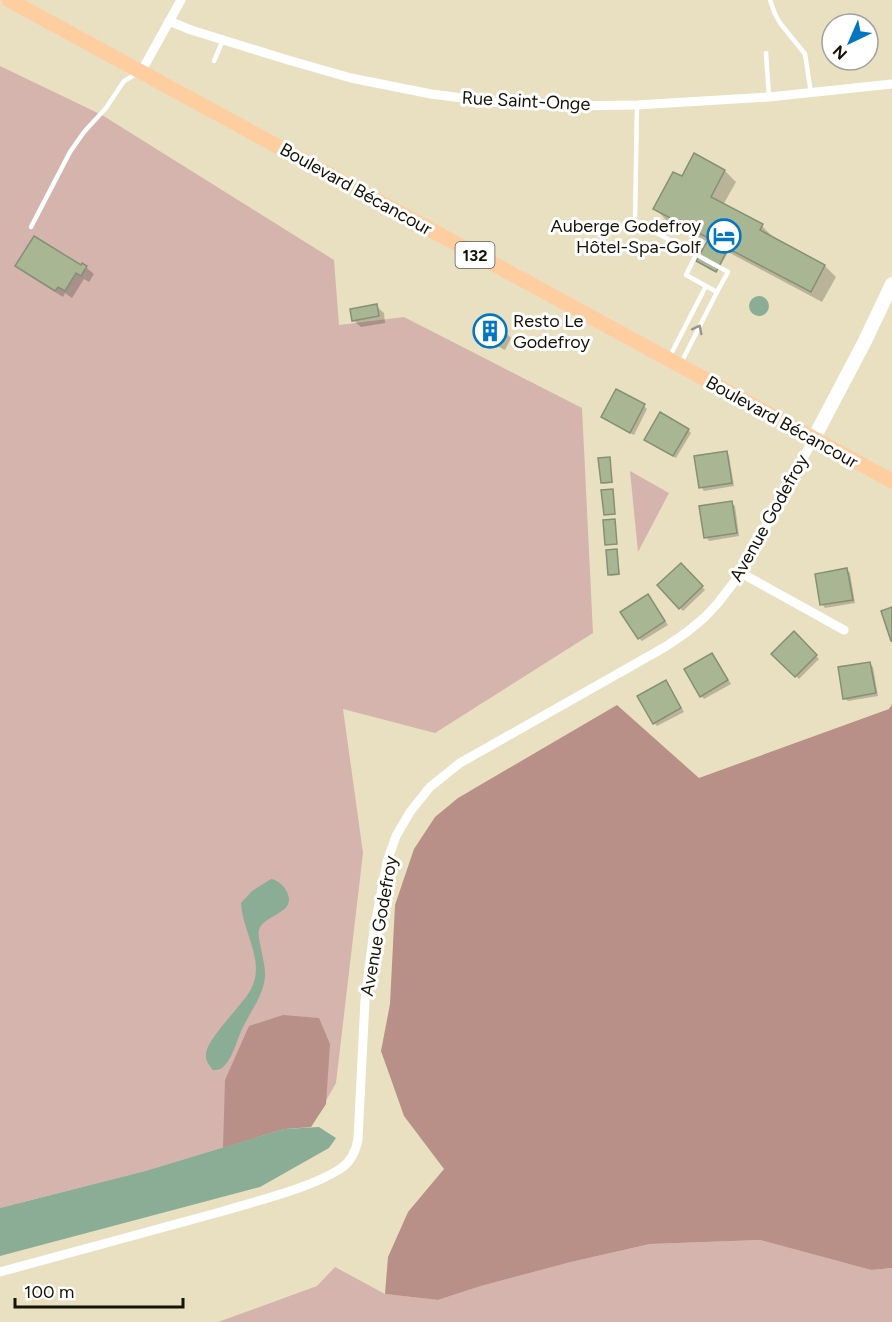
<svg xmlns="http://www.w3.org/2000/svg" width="892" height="1322" viewBox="0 0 892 1322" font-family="Figtree,sans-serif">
<rect width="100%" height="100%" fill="#e9e0c1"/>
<g fill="#d4b4ad">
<polygon points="0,66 102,115 334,260 339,325 404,317 582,408 593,633 435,733 343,709 363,853 336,1083 311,1127 284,1129 145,1171 0,1208"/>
<polygon points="630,471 669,493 638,552"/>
<polygon points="760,1240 871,1270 892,1268 892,1322 218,1322 317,1286 335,1267 385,1294 438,1300 481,1286 571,1262 650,1244"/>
</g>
<g fill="#b89087">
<polygon points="892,704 892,1268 871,1270 760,1240 650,1244 571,1262 481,1286 438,1300 385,1294 388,1257 408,1212 444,1169 404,1116 381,1051 390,1004 395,905 414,849 435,817 458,798 617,705 699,778 889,709"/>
<polygon points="283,1015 319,1018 330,1044 326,1104 311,1127 284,1129 223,1148 225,1080 249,1026"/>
</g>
<g fill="#8bad95">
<circle cx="759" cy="306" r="10"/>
<path d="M 271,879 C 281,880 294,896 287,906 C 281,915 262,919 259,930 C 257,939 266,963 265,976 C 264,994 251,1011 243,1027 C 237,1039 233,1059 222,1068 C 219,1070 217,1070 213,1070 C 209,1065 205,1061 206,1054 C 207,1038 242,1006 251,989 C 266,961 242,931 241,903 L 252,891 Z"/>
<polygon points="319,1127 336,1138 329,1148 260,1187 0,1256 0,1208 145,1171 284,1129"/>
</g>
<g fill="#0003">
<polygon points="695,155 725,171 736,182 723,205 762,226 773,237 772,238 825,266 836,277 822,302 728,252 717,272 699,262 708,242 666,220 655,208 683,178"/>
<polygon points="83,265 94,274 89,282 84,279 72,298 65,293 63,297 25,273 17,266 81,267"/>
<polygon points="376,306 384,313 385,323 361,327 353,320"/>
<polygon points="504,331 511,338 505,350 484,339 477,332"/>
<polygon points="617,391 644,406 647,409 634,435 606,420 603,417"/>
<polygon points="688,430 691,433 676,458 649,443"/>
<polygon points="726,453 729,456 734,486 704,491 701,487"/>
<polygon points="609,459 613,483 603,484 602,483"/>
<polygon points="731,503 735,506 739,536 709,541 706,537"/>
<polygon points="616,551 620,575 610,576 609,575"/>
<polygon points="681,565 705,590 683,611 659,585"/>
<polygon points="847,570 850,573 855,603 825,608 822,604"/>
<polygon points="648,596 668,625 642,641 639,638"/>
<polygon points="794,634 819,659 799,679 773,654"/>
<polygon points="712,655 731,684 704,699 701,696"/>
<polygon points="870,664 873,667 878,696 848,701 844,698"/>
<polygon points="666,682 669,685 684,712 657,726 654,723"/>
</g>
<g fill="#a9b693" stroke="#859074" stroke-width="1.5">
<polygon points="694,153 725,170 711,197 763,224 760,230 825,265 811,292 653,209 673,172 682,176"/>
<polygon points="34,236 81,265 82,263 87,266 81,276 76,273 65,291 58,287 55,291 15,266"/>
<polygon points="709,238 728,249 716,272 696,261"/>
<polygon points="377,304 379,316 352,321 350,309"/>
<polygon points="482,318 505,330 498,344 475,332"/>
<polygon points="616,389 645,404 630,433 601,417"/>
<polygon points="660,412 689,429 673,456 644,440"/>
<polygon points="727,451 732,483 699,488 694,456"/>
<polygon points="610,457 612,482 601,483 598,458"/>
<polygon points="613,489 615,514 604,515 601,490"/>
<polygon points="732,501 737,533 704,538 699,506"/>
<polygon points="615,519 617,544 605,545 603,520"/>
<polygon points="617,549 619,574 608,575 606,550"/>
<polygon points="681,563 703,586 679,609 657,585"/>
<polygon points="847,568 853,600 820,605 815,574"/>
<polygon points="648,594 665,621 638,639 620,612"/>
<polygon points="892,607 892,641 891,641 881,611"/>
<polygon points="794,631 817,655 795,677 771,654"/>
<polygon points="712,653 728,680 700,697 684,669"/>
<polygon points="870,662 876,693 843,699 838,667"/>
<polygon points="666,680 681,708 653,724 637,696"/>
</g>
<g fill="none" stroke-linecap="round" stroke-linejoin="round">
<g stroke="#fff" stroke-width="4.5">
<polyline points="770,0 775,14 780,23 805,54 811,93"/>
<polyline points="766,53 769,97"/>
<polyline points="214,61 223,40"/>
<polyline points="637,105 635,221 728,272 717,292 686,275 696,255"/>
<polyline points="31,227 70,152 84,132 106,108 124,81 138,73"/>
<polyline points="670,356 706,286"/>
<polyline points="681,363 717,292"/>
</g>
<g stroke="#fff" stroke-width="9">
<polyline points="169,21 191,30 288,60 351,78 431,94 502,103 570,106 637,105 769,97 892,84"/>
<polyline points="141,72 181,0"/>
<polyline points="741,573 844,630"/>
<path d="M 0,1272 C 73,1252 147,1232 220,1212 C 256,1201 309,1189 340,1169 C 351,1162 356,1151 358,1139 L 365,1000 L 374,930 L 387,862 L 396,836 L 410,812 L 430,787 L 460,763 L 665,647 L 687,632 L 705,617 L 718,603 L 741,573 L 814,438"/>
</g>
<polyline stroke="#fff" stroke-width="14" points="814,438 865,341 892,284"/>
<polyline stroke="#fecea1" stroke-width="15" points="9,0 892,481"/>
</g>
<defs><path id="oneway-chevron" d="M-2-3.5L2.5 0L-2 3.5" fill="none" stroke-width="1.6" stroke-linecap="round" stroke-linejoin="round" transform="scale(1.5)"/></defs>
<use stroke="#969590" href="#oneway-chevron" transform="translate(698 329) rotate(-63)"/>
<defs>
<g id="hotel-ring" transform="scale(1.725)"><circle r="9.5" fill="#fff" stroke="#0276c0" stroke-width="1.5"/><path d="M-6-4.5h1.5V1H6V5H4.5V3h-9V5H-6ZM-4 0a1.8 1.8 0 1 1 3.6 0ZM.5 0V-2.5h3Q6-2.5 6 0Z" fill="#0276c0"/></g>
<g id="building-ring" transform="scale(1.725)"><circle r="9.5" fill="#fff" stroke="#0276c0" stroke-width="1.5"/><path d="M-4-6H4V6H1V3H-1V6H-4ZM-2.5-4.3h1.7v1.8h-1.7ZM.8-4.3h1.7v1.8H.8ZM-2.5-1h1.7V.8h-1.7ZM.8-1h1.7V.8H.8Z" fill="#0276c0"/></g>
</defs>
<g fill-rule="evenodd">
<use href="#hotel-ring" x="724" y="236"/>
<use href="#building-ring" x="490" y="331"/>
</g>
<g text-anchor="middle" stroke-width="6" stroke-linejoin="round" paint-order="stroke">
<rect fill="#fff" stroke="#5c5a52" stroke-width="1.5" x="455.5" y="242" width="39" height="26" rx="4.5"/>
<g font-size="16" font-weight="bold" fill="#161308">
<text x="475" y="261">132</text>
</g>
<g font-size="18" fill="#161308" stroke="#fff">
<text transform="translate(526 101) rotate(3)" y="6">Rue Saint-Onge</text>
<text transform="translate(356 189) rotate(29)" y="6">Boulevard Bécancour</text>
<text transform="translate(782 422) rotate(29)" y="6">Boulevard Bécancour</text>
<text transform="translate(769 518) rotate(-61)" y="6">Avenue Godefroy</text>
<text transform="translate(379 926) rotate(-80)" y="6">Avenue Godefroy</text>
</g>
<g font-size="18" fill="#161308" stroke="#fff" text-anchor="end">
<text x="701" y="232">Auberge Godefroy<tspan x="701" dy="21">Hôtel-Spa-Golf</tspan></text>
<text x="513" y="327" text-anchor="start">Resto Le<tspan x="513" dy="21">Godefroy</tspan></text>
</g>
</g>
<g transform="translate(850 42) rotate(224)"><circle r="28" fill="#ffffff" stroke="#a2a19c" stroke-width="1.5"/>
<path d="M0-4.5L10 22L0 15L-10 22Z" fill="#0276c0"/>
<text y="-9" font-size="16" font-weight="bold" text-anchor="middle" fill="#161308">N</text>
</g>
<path d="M15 1298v9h168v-9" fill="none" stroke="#161308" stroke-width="3"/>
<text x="24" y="1298" font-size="18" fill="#161308" stroke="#ffffff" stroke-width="4.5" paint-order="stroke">100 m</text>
</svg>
